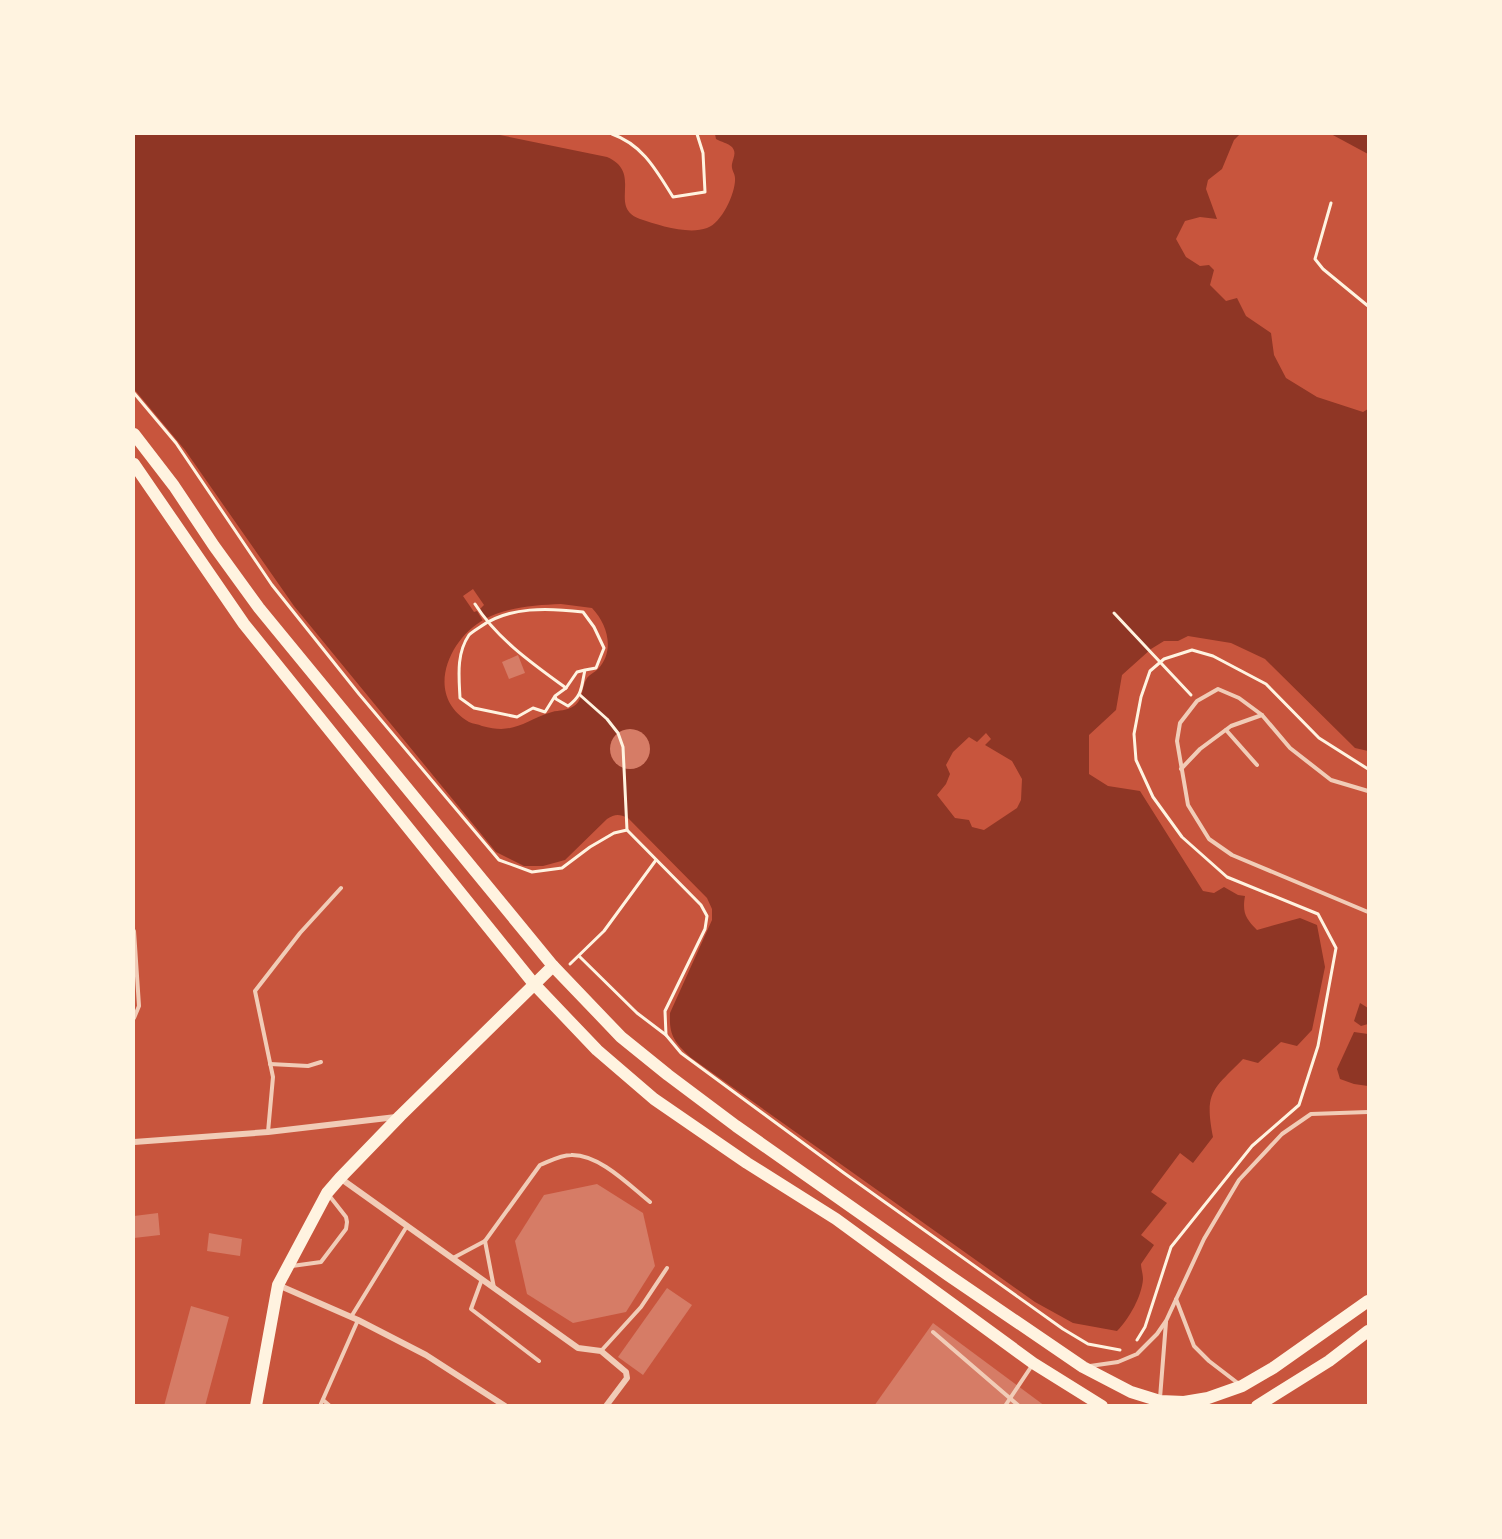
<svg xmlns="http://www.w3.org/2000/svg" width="1502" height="1539" viewBox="0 0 1502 1539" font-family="Bitter,serif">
<rect width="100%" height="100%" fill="#c8553d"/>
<g fill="#8f3625" fill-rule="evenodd">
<path d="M 134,134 L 495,134 L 607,157 C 644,173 607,207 640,219 C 658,225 688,235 707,228 C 722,223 736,192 735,178 C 735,173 731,170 732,164 C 733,158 737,153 732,147 C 728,143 721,142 716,139 L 715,134 L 1240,134 L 1234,140 L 1222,169 L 1208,180 L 1206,189 L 1217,219 L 1200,217 L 1185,221 L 1176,239 L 1186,257 L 1200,266 L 1209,265 L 1214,270 L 1210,285 L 1226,301 L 1237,298 L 1246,316 L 1271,333 L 1274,355 L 1286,378 L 1317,397 L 1363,412 L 1368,409 L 1368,751 L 1355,748 L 1265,659 L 1231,643 L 1188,636 L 1178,641 L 1164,641 L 1151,649 L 1122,675 L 1116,710 L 1089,735 L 1089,774 L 1108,786 L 1140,791 L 1203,891 L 1214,893 L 1224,887 L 1238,895 L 1245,896 C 1242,913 1246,919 1257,930 L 1300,918 L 1317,925 L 1325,967 L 1312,1030 L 1297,1046 L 1281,1042 L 1258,1063 L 1243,1059 C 1213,1090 1204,1091 1213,1137 L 1193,1163 L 1180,1153 L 1151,1192 L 1167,1203 L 1141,1235 L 1154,1245 L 1141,1264 C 1141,1268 1143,1274 1143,1279 C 1142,1296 1129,1319 1117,1331 L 1073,1323 L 1035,1302 L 690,1057 C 674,1041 669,1036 670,1013 L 712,920 L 712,909 L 707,898 L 628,818 C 619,814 615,814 607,819 L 565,860 L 543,866 L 524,866 L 496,852 L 294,606 L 185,450 L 134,389 ZM 561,604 L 592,608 C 608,625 615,651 598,669 C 594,673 590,674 587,678 C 581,688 584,699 574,706 C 567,711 559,710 552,712 C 523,721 515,735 482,726 C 478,724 473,724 469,722 C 424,696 448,639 485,619 C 508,607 536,605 561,604 ZM 986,733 L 991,739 L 985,745 L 1012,761 L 1022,779 L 1021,800 L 1017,808 L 984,830 L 972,827 L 969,820 L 955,818 L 937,795 L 946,784 L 950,774 L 946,765 L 953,752 L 969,737 L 977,742 Z"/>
<polygon points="1331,134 1368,134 1368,154"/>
<polygon points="1360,1003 1368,1008 1368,1024 1361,1026 1354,1021"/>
<polygon points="1354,1032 1368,1034 1368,1086 1354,1084 1340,1079 1337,1069"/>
</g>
<polygon fill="#c8553d" points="473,589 484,605 480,609 486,618 483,621 477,611 474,612 463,596"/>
<g fill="#d67c66">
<polygon points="518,655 525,673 509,679 502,662"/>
<circle cx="630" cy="749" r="20"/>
<polygon points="597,1184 643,1213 655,1266 626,1312 573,1323 527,1294 515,1241 544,1195"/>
<polygon points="158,1213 160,1235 134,1238 134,1216"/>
<polygon points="209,1233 242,1239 240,1256 207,1251"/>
<polygon points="667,1288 692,1305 643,1375 618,1357"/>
<polygon points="191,1306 229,1317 205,1406 164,1406"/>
<polygon points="933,1323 1045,1406 874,1406"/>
</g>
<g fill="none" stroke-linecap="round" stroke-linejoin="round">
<g stroke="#fff3e0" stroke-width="3">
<path d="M 612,134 C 643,145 656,170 673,197 L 705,192 L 703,153 L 697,134"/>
<polyline points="1331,203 1315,259 1323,269 1368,306"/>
<polyline points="134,393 176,443 272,585 359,694 499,860 532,872 562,868 590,847 614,833 627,830 701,905 707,916 705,929 665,1011 666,1035 681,1053 844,1173 1063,1329 1088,1344 1120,1350"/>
<path d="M 475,604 C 497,639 533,664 566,688"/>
<polyline points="1114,613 1191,695"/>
<polyline points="580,695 607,719 618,733 623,747 627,830"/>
<path d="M 555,696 L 556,699 L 568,706 C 583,695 581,687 585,670 L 577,672 L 566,688 L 555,696 L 545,712 L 533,708 L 517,717 L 474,708 L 460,698 C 459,677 456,654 469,635 C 472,632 477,629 480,627 C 509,606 549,608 583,612 L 594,627 L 604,648 L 596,668 L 585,670"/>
<polyline points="579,956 637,1013 666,1035"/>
<polyline points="570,964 604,931 656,860"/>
<polyline points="1137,1340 1145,1327 1171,1247 1252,1146 1299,1105 1318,1046 1336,948 1318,914 1227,877 1182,837 1153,797 1136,760 1134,734 1141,697 1150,671 1164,659 1192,650 1213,656 1266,684 1319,738 1368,769"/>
</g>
<g stroke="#f1ccb7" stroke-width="4">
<polyline points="1226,730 1257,765"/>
<polyline points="1181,769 1200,749 1231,726 1262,715"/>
<polyline points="1368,791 1331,780 1290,748 1262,715 1239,698 1218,689 1197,701 1180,723 1177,741 1188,805 1209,839 1232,855 1368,912"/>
<polyline points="134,1018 139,1006 134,931"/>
<polyline points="270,1064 308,1066 321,1062"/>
<polyline points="268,1132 273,1077 255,991 300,933 341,888"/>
<polyline points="485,1241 494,1288"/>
<path d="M 453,1258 L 485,1241 L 540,1165 C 550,1161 561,1155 571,1155 C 599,1154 629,1185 650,1202"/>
<polyline points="292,1266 321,1262 346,1229 347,1222 346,1217 328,1194"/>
<polyline points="482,1279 471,1309 539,1361"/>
<polyline points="1176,1299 1194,1346 1209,1361 1239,1384"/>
<polyline points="351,1317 407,1226"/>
<polyline points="933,1332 1019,1406"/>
<polyline points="601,1351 641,1307 667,1268"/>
<polyline points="1090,1366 1118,1362 1137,1354 1157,1334 1166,1321 1204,1239 1239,1180 1282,1134 1311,1114 1368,1112"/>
<polyline points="1160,1398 1166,1322"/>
<polyline points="323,1400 330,1406"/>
<polyline points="320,1406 358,1320"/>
<polyline points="1005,1406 1033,1364"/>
</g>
<g stroke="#f1ccb7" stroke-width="6">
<polyline points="134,1142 268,1132 396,1117"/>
<polyline points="340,1178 578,1348 601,1351 626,1372 627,1378 606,1406"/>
<polyline points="278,1285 358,1320 426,1355 505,1406"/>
</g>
<g stroke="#fff3e0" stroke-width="12">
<polyline points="134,434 174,486 214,546 259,608 553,966 621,1037 668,1075 736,1126 948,1275 1083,1367 1131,1392 1160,1401 1184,1402 1208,1398 1242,1386 1273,1368 1368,1301"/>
<polyline points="134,464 244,624 534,984 597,1050 654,1099 747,1163 836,1219 1033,1363 1102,1406"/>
<polyline points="256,1406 278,1285 327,1193 340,1178 400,1116 553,966"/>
<polyline points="1257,1406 1329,1361 1368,1331"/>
</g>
</g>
<rect width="1502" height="1539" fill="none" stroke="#fff3e0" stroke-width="270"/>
</svg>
